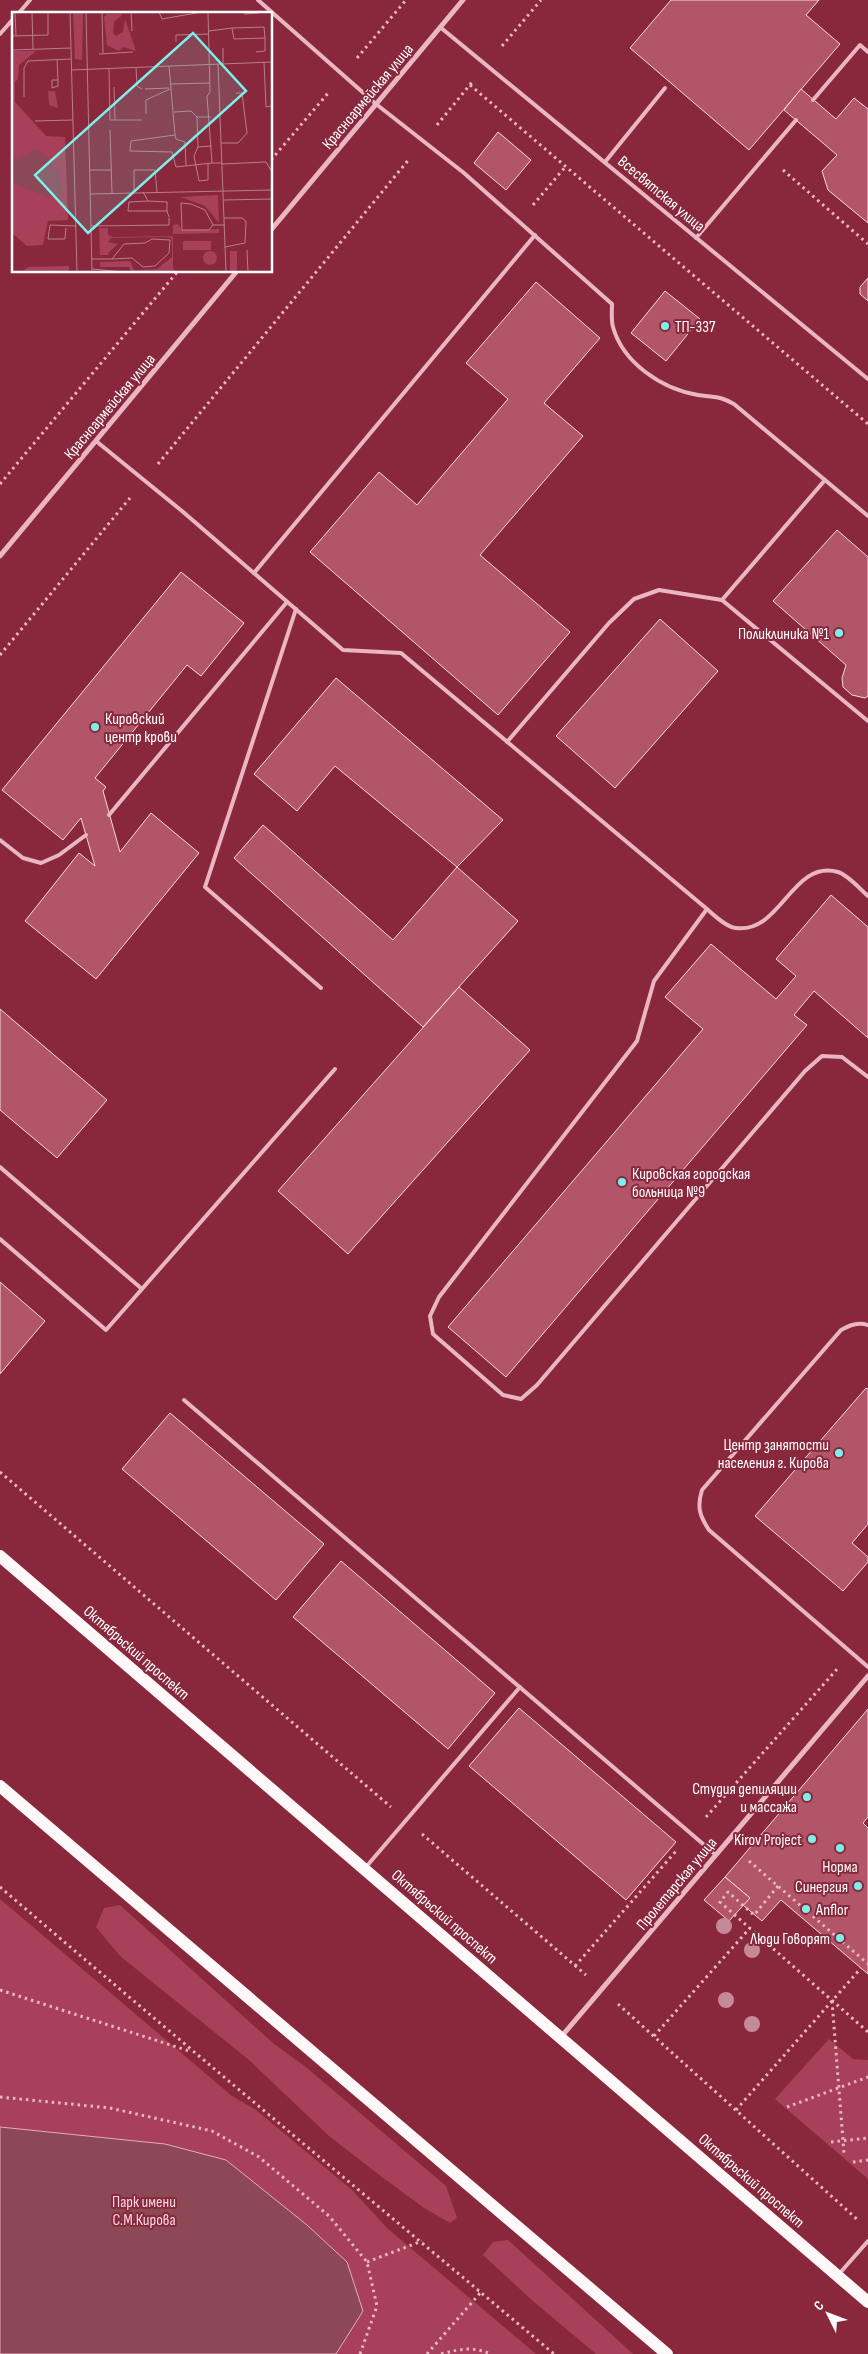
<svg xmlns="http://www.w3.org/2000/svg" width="868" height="2354" viewBox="0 0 868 2354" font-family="'Sofia Sans Condensed',sans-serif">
<rect width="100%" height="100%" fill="#89283d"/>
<g fill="#a74058">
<polygon points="0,1899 232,2096 256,2110 352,2190 388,2229 536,2354 0,2354"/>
<polygon points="120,1905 273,2043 307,2068 446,2186 457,2218 450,2223 424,2208 382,2177 329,2136 249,2060 120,1956 96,1927 104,1908"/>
<polygon points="829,2039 853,2059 868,2060 868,2179 775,2099"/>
<polygon points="508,2240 633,2354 596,2354 534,2302 483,2255 493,2242"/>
</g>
<polygon fill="#8d4856" stroke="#e9aaba" points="0,2127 165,2144 226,2160 307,2225 347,2262 363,2311 336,2354 0,2354"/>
<g fill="#b25569" stroke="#f7d9e0">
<polygon points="671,0 819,0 806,15 840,44 749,150 630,48"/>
<polygon points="801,89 836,119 854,98 868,109 868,223 828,190 822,171 837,155 784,110"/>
<polygon points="498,132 531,160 506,190 474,163"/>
<polygon points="868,278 868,301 860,294 860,287"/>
<polygon points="536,282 600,338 544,403 583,436 480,555 570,632 498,715 310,552 379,472 417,505 508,399 466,363"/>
<polygon points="665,291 700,319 666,361 631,333"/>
<polygon points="837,530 868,557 868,696 865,698 852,695 843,687 842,678 846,665 773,601"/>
<polygon points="181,572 244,623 201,676 187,665 95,778 106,787 103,791 120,852 151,813 199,853 96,979 25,921 79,853 95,866 81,818 63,840 2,790"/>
<polygon points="660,619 718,671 615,788 556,736"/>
<polygon points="336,678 503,820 457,867 335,766 297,811 254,774"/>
<polygon points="263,825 393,940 457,867 518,921 423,1027 234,858"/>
<polygon points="831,895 868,927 868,1038 814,991 794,1015 807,1025 506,1377 448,1327 703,1029 665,997 711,944 776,999 796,976 776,959"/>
<polygon points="459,987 530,1050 348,1254 278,1191"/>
<polygon points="0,1009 107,1100 57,1158 0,1110"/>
<polygon points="0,1282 45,1321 0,1374"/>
<polygon points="866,1388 868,1389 868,1524 852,1543 868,1557 868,1562 843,1591 755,1516"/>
<polygon points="170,1413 324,1544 276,1600 122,1469"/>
<polygon points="341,1561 495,1693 448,1749 293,1617"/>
<polygon points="519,1708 676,1842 626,1900 469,1766"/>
<polygon points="868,1709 868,1817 863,1823 868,1828 868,1974 781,1900 762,1921 743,1905 750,1898 725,1877"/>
<polygon points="725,1877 750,1898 729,1921 704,1900"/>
</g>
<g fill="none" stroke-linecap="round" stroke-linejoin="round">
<g stroke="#e9b6c1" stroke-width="3" stroke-dasharray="2.5 4" stroke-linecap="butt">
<polyline points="502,46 541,0"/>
<polyline points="357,58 406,0"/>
<polyline points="470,85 868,424"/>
<polyline points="437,125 473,81"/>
<polyline points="271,160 329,92"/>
<polyline points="783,170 868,244"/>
<polyline points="533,205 566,166"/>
<polyline points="158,464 410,158"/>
<polyline points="0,484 178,271"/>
<polyline points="0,655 130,498"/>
<polyline points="0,1472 391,1807"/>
<polyline points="706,1817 838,1668"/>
<polyline points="422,1834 586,1975"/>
<polyline points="749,1861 868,1964"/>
<polyline points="778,1886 754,1915 728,1892 720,1902 868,2032"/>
<path d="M 0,1887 C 183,2044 369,2198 554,2354"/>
<polyline points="575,1966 677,1850"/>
<polyline points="0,1990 189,2051"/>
<polyline points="832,2001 844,2153"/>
<polyline points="618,2004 859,2221"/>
<polyline points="654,2036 750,1928"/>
<polyline points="0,2097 110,2108 212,2131 259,2157 329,2216 367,2262 377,2306 360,2354"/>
<polyline points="787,2107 868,2077"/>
<polyline points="736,2110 861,1968"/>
<polyline points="831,2142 868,2138"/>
<polyline points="853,2162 868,2160"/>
<polyline points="367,2262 422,2241"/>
<polyline points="427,2354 481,2292"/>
<path d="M 441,2354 C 460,2349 472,2346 491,2354"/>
</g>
<g stroke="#e9b6c1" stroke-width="4">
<path d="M 258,0 L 376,104 L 464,173 L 612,304 C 612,311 611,320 613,327 C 623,363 662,389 698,395 C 715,398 718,395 734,404 L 868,516"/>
<polyline points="18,14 30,0"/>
<polyline points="440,27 868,379"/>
<polyline points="0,34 14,18"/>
<polyline points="813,100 860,45 868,52"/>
<polyline points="605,162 665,88"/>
<polyline points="696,238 796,120"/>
<polyline points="96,441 182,511 343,650 401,653 707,909 654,981 637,1041 439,1297 430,1316 433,1334 503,1395 521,1399 537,1385 805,1071 822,1056 842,1057 868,1077"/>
<polyline points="825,480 722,600 868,721"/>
<polyline points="254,573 535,235"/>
<polyline points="296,609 205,887 321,988"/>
<polyline points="507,742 609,623 634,599 659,590 722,600"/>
<polyline points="109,815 287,602"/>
<polyline points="0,840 23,858 41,863 59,855 86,835"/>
<path d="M 707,909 C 714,915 726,927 736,928 C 781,934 792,859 838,872 C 848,875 860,889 868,896"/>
<polyline points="0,1167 142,1289"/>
<polyline points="0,1239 106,1330 335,1069"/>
<path d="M 868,1325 C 858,1322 850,1325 841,1330 L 702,1490 C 697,1506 699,1515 709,1530 L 868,1667"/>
<polyline points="184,1400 716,1855"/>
<polyline points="366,1867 520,1687"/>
<polyline points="839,2274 868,2241"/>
</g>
<g stroke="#e9b6c1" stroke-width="5">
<polyline points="271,230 463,0"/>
<polyline points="0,556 237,271"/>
<polyline points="561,2037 868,1676"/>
</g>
<g stroke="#fef8f9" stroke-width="12">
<polyline points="0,1556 868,2302"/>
<polyline points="0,1786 667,2354"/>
</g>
</g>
<g fill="#c68997">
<circle cx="724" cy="1926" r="8"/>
<circle cx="752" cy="1950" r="8"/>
<circle cx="726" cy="2000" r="8"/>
<circle cx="752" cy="2024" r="8"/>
</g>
<g fill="#7cf0e9" stroke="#89283d" stroke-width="2">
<circle cx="665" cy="326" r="5"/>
<circle cx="839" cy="633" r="5"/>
<circle cx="95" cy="727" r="5"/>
<circle cx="622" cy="1182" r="5"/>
<circle cx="839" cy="1453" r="5"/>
<circle cx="807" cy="1797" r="5"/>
<circle cx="812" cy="1839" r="5"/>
<circle cx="840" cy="1848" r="5"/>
<circle cx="858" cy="1886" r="5"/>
<circle cx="806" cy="1909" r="5"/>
<circle cx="840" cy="1938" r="5"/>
</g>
<g text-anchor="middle" stroke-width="4" stroke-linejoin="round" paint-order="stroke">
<g font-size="16" fill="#fff" stroke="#89283d">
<text transform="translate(367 96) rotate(-50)" y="6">Красноармейская улица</text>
<text transform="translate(662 193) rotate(40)" y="6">Всесвятская улица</text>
<text transform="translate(109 406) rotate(-50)" y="6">Красноармейская улица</text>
<text transform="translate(137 1652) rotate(41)" y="6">Октябрьский проспект</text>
<text transform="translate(676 1883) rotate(-50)" y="6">Пролетарская улица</text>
<text transform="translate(445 1916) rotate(41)" y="6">Октябрьский проспект</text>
<text transform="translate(752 2180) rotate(41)" y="6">Октябрьский проспект</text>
</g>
<g font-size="16" fill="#fff" stroke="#89283d" text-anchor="end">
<text x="675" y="332" text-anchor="start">ТП-337</text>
<text x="829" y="639">Поликлиника №1</text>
<text x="105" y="724" text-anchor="start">Кировский<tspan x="105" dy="18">центр крови</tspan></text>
<text x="632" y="1179" text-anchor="start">Кировская городская<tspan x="632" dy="18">больница №9</tspan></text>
<text x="829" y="1450">Центр занятости<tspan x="829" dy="18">населения г. Кирова</tspan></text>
<text x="797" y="1794">Студия депиляции<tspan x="797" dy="18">и массажа</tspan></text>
<text x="802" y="1845">Kirov Project</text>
<text x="840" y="1872" text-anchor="middle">Норма</text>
<text x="848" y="1892">Синергия</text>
<text x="816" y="1915" text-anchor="start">Anflor</text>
<text x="830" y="1944">Люди Говорят</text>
</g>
<g font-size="16" fill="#f7d9e0" stroke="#89283d">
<text x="144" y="2207">Парк имени<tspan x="144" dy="18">С.М.Кирова</tspan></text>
</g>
</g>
<g transform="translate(12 12)">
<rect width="260" height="260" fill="#89283d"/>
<path d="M 61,0 L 71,0 L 70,48 L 63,47 ZM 95,2 L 111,2 L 102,10 L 101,21 L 104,24 L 111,20 L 113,7 L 124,39 L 111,35 L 107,39 L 95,33 L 92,5 ZM 0,39 L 24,39 L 7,53 L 6,67 L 3,70 L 3,90 L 34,124 L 53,125 L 56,208 L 36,209 L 31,233 L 15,234 L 0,221 ZM 36,79 L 43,79 L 46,96 L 37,93 ZM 206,183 L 207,211 L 193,194 L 169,185 ZM 166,212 L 170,218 L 207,217 L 207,221 L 161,222 L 161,213 ZM 87,216 L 96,216 L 96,223 L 101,225 L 161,224 L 161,256 L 164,260 L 118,260 L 117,255 L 88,255 L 88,250 L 118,249 L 122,258 L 145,257 L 160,245 L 160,227 L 156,225 L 99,226 L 96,230 L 106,232 L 96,241 L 97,243 L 88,243 ZM 171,229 L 199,229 L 199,238 L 171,238 ZM 218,239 L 225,239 L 225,260 L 218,260 ZM191 246a7 7 0 1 1 14 0a7 7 0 1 1-14 0ZM 57,254 L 57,260 L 10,260 L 16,255 Z" fill="#a74058"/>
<path d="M 22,137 L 33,142 L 47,161 L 50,176 L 48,185 L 36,185 L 0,171 L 0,142 L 6,147 Z" fill="#8d4856"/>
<path fill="none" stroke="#b87e8b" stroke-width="1" d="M 3,0 L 4,24M 20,0 L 21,37M 58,0 L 65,260M 74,0 L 80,260M 90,0 L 91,41M 119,0 L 120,19M 147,0 L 150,7 L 190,0M 196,0 L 198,80 L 195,84 L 200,151 L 210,151M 232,2 L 247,1M 197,19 L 220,16 L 252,15 L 253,26 L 222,27 L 220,16M 0,24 L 36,23 L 36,0M 164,30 L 164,23 L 197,22M 211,36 L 211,52M 0,38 L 59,36M 244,40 L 253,39 L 253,26M 87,42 L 121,40M 45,48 L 46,68 L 46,74 L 40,76 L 40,68 L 46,68M 252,50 L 254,95 L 260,94M 206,52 L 214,260M 157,54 L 163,123 L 119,129 L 118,139 L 160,140 L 164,155 L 200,151M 124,55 L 125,74 L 130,77M 97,56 L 98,108 L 130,108M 59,58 L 260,50M 158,72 L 198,71M 102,75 L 103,108M 133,77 L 157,76M 12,85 L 12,56 L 16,49 L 59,47M 162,100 L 179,99 L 185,105M 134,102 L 134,88 L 158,77M 199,105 L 185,105 L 186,135 L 200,134M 23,109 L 61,108M 98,118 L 100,181M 163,123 L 164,127 L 173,130 L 174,153M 209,131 L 226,131 L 235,121 L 230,81 L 224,81M 186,135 L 182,144 L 187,169 L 196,168 L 196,151M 210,152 L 254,150 L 260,160M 78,158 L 99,158M 122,180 L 122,158 L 143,158 L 145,180M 131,180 L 136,189 L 155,190 L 155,199M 78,182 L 260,178M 212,188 L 260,187M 136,189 L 117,190 L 116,199 L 155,199 L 157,205M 212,206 L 230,206 L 234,209 L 233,231 L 213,235M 201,213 L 193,198 L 179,192 L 169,191 L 170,218 L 197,218 L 201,213 L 213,213M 79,214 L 157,213 L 157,206M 54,216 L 53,227 L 36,227 L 38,213 L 64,214M 140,227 L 158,228 L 157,241 L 143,254 L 131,255 L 120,246 L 100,247 L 112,232 L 133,231 ZM 235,238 L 236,260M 80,247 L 100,247M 80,257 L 113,260"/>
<path fill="#7cf0e9" fill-opacity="0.15" stroke="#7cf0e9" stroke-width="2.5" d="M 181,21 L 234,79 L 76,221 L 23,163 Z"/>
<rect width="260" height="260" fill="none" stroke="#fff" stroke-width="2.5"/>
</g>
<g transform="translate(828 2314) rotate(312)" stroke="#89283d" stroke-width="4" paint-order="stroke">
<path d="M0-4L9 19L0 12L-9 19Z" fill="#ffffff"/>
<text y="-8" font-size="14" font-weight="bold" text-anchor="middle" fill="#ffffff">С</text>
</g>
</svg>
